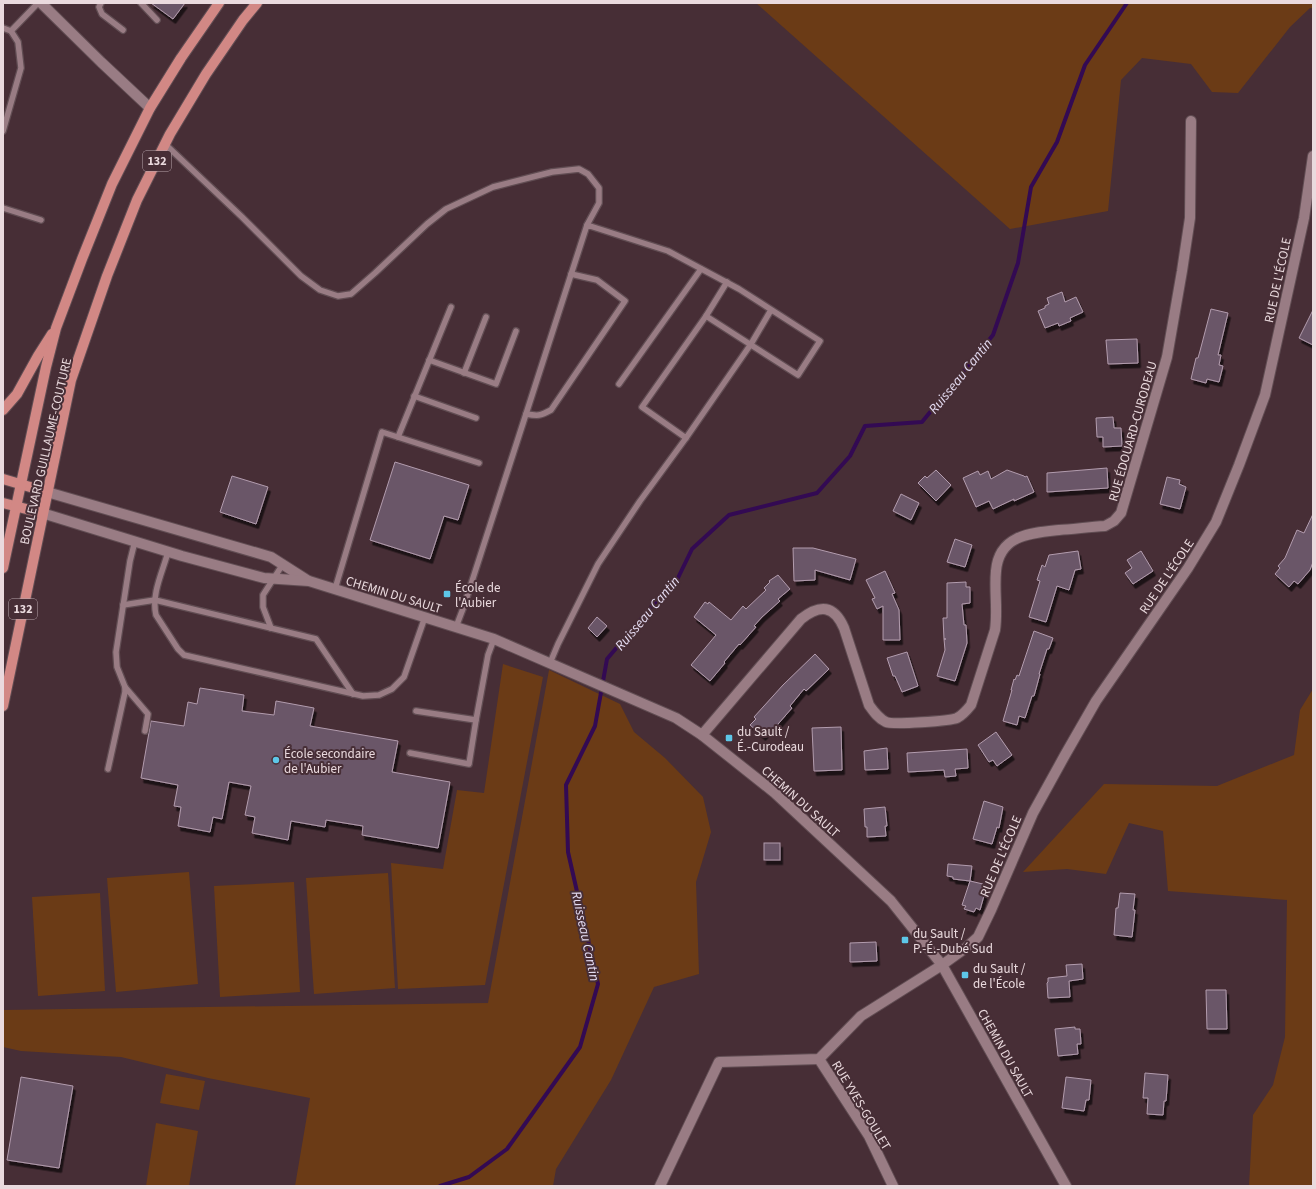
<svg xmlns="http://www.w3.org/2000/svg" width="1316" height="1189" viewBox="0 0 1316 1189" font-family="'Source Sans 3',sans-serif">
<defs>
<filter id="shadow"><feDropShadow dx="2.5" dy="4.5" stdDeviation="0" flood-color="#0009"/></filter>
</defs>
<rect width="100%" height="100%" fill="#472e36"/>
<g fill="#6b3b16">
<polygon points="756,3 1313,3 1313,8 1310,8 1290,27 1238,93 1212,92 1191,64 1142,58 1121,80 1108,211 1010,229"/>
<polygon points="503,664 543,677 485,985 398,989 391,863 443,869 457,790 484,793"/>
<polygon points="549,670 620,704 634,732 665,758 703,797 711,832 696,882 699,974 654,987 611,1080 556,1169 553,1186 295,1186 310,1098 208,1078 121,1057 21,1051 3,1047 3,1010 488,1003"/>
<polygon points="1313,689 1313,1186 1249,1186 1253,1115 1273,1085 1285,1037 1287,900 1168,891 1163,831 1129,823 1106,874 1067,869 1023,872 1104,784 1217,786 1294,755 1300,710"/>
<polygon points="189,872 198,984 116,992 107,878"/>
<polygon points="388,873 395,988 314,994 306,878"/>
<polygon points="294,882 300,992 220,997 214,886"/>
<polygon points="100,893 105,991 38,996 32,897"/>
<polygon points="166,1074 205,1081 199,1110 160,1103"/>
<polygon points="156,1123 198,1131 189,1186 146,1186"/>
</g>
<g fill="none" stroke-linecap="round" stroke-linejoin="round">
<polyline stroke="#330a53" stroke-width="4" points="440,1186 469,1177 507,1149 580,1047 598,984 568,852 566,785 595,726 607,659 658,599 676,582 692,549 729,515 817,493 850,456 865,426 922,422 993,335 1018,263 1031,187 1057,142 1085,65 1127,3"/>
</g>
<g fill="#6b5667" stroke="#b29cae" filter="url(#shadow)">
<polygon points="151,3 185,3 173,19"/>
<polygon points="1062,292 1065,302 1076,297 1083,312 1070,318 1071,321 1059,326 1058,323 1045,328 1038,311 1045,308 1045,306 1049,304 1047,298"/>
<polygon points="1211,309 1228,313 1218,355 1221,355 1219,365 1223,366 1219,382 1207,379 1206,383 1191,379 1196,358 1198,358 1200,351"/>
<polygon points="1313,310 1313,345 1299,338"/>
<polygon points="1137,339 1138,363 1108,364 1106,340"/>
<polygon points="1113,417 1114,428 1121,428 1122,446 1103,447 1103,437 1097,437 1096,418"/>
<polygon points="395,462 469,485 458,520 444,516 430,559 370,540"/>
<polygon points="1107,468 1108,488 1047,492 1047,473"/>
<polygon points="936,470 951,485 936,501 918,483 925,476 927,478"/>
<polygon points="1007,470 1024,476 1025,477 1027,476 1034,492 1014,501 1014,499 993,509 989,501 976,507 963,478 978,471 980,475 988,471 991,479"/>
<polygon points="232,476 268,487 256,524 220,512"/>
<polygon points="1167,477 1180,480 1179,484 1186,487 1180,509 1160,504"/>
<polygon points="901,494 919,503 911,520 893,511"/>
<polygon points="1313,514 1313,562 1310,570 1298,584 1294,581 1289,587 1275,574 1280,568 1278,566 1285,558 1297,530 1304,533"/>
<polygon points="955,539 972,545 965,567 947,562"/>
<polygon points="793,548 813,548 856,559 850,580 815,570 815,580 794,581"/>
<polygon points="1078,551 1081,569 1075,570 1069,590 1057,586 1046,622 1029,617 1040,581 1037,580 1042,565 1045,567 1049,555"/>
<polygon points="1141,551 1153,571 1133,584 1125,573 1132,568 1127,560"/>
<polygon points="885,571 895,593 892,594 899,610 900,640 883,640 883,606 877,609 872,599 875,598 866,580"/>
<polygon points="778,575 790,589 778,599 780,601 762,617 754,626 756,627 740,645 739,644 724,662 725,663 710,681 691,665 716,635 694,617 705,602 708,604 709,602 731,620 743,606 746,609 766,590 764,588 770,582 769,581"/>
<polygon points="966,582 966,587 970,587 970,603 962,604 964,625 966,625 967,643 955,681 937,676 945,650 944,639 946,639 944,639 943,618 947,618 947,583"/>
<polygon points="597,617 607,626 597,637 588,628"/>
<polygon points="1034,631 1053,638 1049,649 1047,649 1039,674 1040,674 1034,696 1032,696 1025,718 1019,716 1017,725 1003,721 1012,690 1011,690 1014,679 1015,680 1017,675 1019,676"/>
<polygon points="907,652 918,686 902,692 895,676 893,676 887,658"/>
<polygon points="815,654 829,669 806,691 804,689 790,706 792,708 772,731 770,729 763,736 750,725 756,719 754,717 783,685"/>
<polygon points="200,688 244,695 242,711 274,715 276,701 314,708 310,726 398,741 392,772 450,782 438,848 362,835 363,826 326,820 325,827 291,821 288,840 252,833 255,817 245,815 251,786 229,782 222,819 213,817 210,832 178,826 181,807 174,806 178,785 141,778 151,721 184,726 188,702 197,704"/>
<polygon points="841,727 842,770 814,771 812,728"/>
<polygon points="996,732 1012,755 997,766 993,760 989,762 978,745"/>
<polygon points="887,748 888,769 865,770 864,751"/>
<polygon points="967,749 968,768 955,769 956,776 945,777 944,770 908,772 907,753"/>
<polygon points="984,801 1003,807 999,828 997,827 992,844 973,839"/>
<polygon points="885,807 887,826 885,826 886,836 867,837 867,827 865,827 864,809"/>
<rect x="764" y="843" width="16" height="17"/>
<polygon points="948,864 972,866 970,881 983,884 981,891 985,892 980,910 976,908 974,912 964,909 966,906 962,905 970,881 953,879 953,877 947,876"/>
<polygon points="1120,893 1135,894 1133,910 1135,910 1132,937 1114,935 1116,908 1118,908"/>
<polygon points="876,942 877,961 850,962 850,943"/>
<polygon points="1082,964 1083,979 1069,981 1070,997 1048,998 1047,983 1048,982 1048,978 1067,976 1066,965"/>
<polygon points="1206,990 1226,990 1227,1029 1207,1029"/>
<polygon points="1075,1027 1075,1029 1080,1029 1081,1044 1077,1044 1078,1054 1058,1056 1055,1029"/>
<polygon points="1145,1073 1168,1075 1166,1101 1164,1101 1163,1115 1147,1114 1148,1098 1143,1098"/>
<polygon points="21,1077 73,1086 59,1168 7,1160"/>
<polygon points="1066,1077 1091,1080 1089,1100 1086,1100 1084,1111 1062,1108"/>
</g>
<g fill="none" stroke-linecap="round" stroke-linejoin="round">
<g stroke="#614d53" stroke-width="8">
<g id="service">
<polyline points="101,3 99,7 102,14 123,30"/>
<polyline points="141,3 157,20"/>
<polyline points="3,28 11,31 18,42 21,68 3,131"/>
<polyline points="11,31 38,3"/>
<polyline points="165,144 242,217 301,276 320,290 338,296 351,294 375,273 427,224 446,209 493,187 552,172 579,169 588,174 599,188 599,203 587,225"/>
<polyline points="3,208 41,220"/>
<polyline points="706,316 727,282"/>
<polyline points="429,360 496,384 516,331"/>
<polyline points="464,373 486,317"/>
<polyline points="619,384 701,269"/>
<polyline points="414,396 476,418"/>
<path d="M 526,414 C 538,416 540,416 551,410 L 625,301 L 597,280 L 571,274"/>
<polyline points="398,437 451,307"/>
<path d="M 168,552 C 163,571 151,594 156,615 L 178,649 L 184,655 L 363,696 L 379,695 L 392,689 L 404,677 L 425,617"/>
<polyline points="335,589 382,432 479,463"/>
<polyline points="123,605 155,600 316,639 353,694"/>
<polyline points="456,627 464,606 587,225 668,251 739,289 820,341 798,375 706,316 642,407 686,438 751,344 771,310"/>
<polyline points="271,628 263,607 263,595 283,564"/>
<polyline points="550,663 558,644 598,564 640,501 686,438"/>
<polyline points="125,687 148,714 145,731"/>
<polyline points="416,711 476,720 488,655 494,639"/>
<polyline points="410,753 469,764 476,720"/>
<polyline points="108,769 125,692 125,687 117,667 116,652 130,561 135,541"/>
</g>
</g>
<g stroke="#614d53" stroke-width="12">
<g id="minor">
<polyline points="41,3 101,62 150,108"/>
<path d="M 702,735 L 801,619 C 820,604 834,605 844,628 L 869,705 C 874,712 878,718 886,722 C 892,725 950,721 957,718 C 963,715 967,710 971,705 L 995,630 C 998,610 994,591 996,571 C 999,535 1030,533 1059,530 C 1074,529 1089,527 1105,526 L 1114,521 L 1121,513 L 1167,357 L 1182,271 L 1190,218 L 1191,121"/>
<polyline points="819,1059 869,1136 893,1186"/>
<polyline points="660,1186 719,1062 819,1059 861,1016 942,965 967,947 978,937 991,910 1033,813 1065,755 1096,701 1188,568 1216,522 1239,465 1265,395 1304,218 1313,156"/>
</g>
</g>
<g stroke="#614d53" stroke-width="12">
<g id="tertiary">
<polyline points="47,492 271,557 307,580"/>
<polyline points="42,513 182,556 264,578 309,581 494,639 676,718 702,735 775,793 891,901 942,965 1066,1186"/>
</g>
</g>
<g stroke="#614d53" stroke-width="12">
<g id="primary">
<polyline points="3,410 17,394 38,356 52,334"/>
<polyline points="3,479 47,492"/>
<polyline points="3,503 42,513"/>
<polyline points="3,568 46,367 56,328 82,259 112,184 150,108 181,58 219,3"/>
<polyline points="3,706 71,380 107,276 137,200 170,134 206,74 243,20 257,3"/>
</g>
</g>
<use href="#service" stroke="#997c84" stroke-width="5.5"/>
<use href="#minor" stroke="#997c84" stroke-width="10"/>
<use href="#tertiary" stroke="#997c84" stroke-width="10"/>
<use href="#primary" stroke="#d28885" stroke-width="10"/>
</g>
<g fill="#5dc7e8" stroke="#472e36" stroke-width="1.5">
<rect x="443" y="590" width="8" height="8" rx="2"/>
<rect x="725" y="734" width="8" height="8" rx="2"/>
<circle cx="276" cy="760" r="4"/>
<rect x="901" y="936" width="8" height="8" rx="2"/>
<rect x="961" y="971" width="8" height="8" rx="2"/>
</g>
<g text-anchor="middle" stroke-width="4" stroke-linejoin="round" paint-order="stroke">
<g fill="#472e36" stroke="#b9a6ac" stroke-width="1">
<rect x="143" y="151" width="28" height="20" rx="3"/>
<rect x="9" y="599" width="28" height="20" rx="3"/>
</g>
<g font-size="12" font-weight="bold" fill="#eadade">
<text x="157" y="165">132</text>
<text x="23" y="613">132</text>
</g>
<g font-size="13" fill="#eadade" stroke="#472e36">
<text transform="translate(1277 280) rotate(-78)" y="5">RUE DE L'ÉCOLE</text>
<text transform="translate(1132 431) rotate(-74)" y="5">RUE ÉDOUARD-CURODEAU</text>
<text transform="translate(45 451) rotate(-77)" y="5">BOULEVARD GUILLAUME-COUTURE</text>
<text transform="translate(1166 576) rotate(-56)" y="5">RUE DE L'ÉCOLE</text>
<text transform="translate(394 594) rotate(17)" y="5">CHEMIN DU SAULT</text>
<text transform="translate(801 801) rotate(42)" y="5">CHEMIN DU SAULT</text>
<text transform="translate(1000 856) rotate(-67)" y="5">RUE DE L'ÉCOLE</text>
<text transform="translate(1006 1053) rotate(61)" y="5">CHEMIN DU SAULT</text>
<text transform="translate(862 1105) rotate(59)" y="5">RUE YVES-GOULET</text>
</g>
<g font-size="13" fill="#eadade" stroke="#472e36" text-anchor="start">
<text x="455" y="592">École de<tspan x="455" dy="15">l'Aubier</tspan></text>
<text x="737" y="736">du Sault /<tspan x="737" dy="15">É.-Curodeau</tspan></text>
<text x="284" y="758">École secondaire<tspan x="284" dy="15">de l'Aubier</tspan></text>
<text x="913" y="938">du Sault /<tspan x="913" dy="15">P.-É.-Dubé Sud</tspan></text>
<text x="973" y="973">du Sault /<tspan x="973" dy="15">de l'École</tspan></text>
</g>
<g font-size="14" font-style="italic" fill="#e6ddf3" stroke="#472e36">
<text transform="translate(960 376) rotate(-51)" y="5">Ruisseau Cantin</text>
<text transform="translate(647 613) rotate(-50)" y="5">Ruisseau Cantin</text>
<text transform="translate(586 936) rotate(78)" y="5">Ruisseau Cantin</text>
</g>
</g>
<rect width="1316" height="1189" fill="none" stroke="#eadade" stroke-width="8"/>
</svg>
